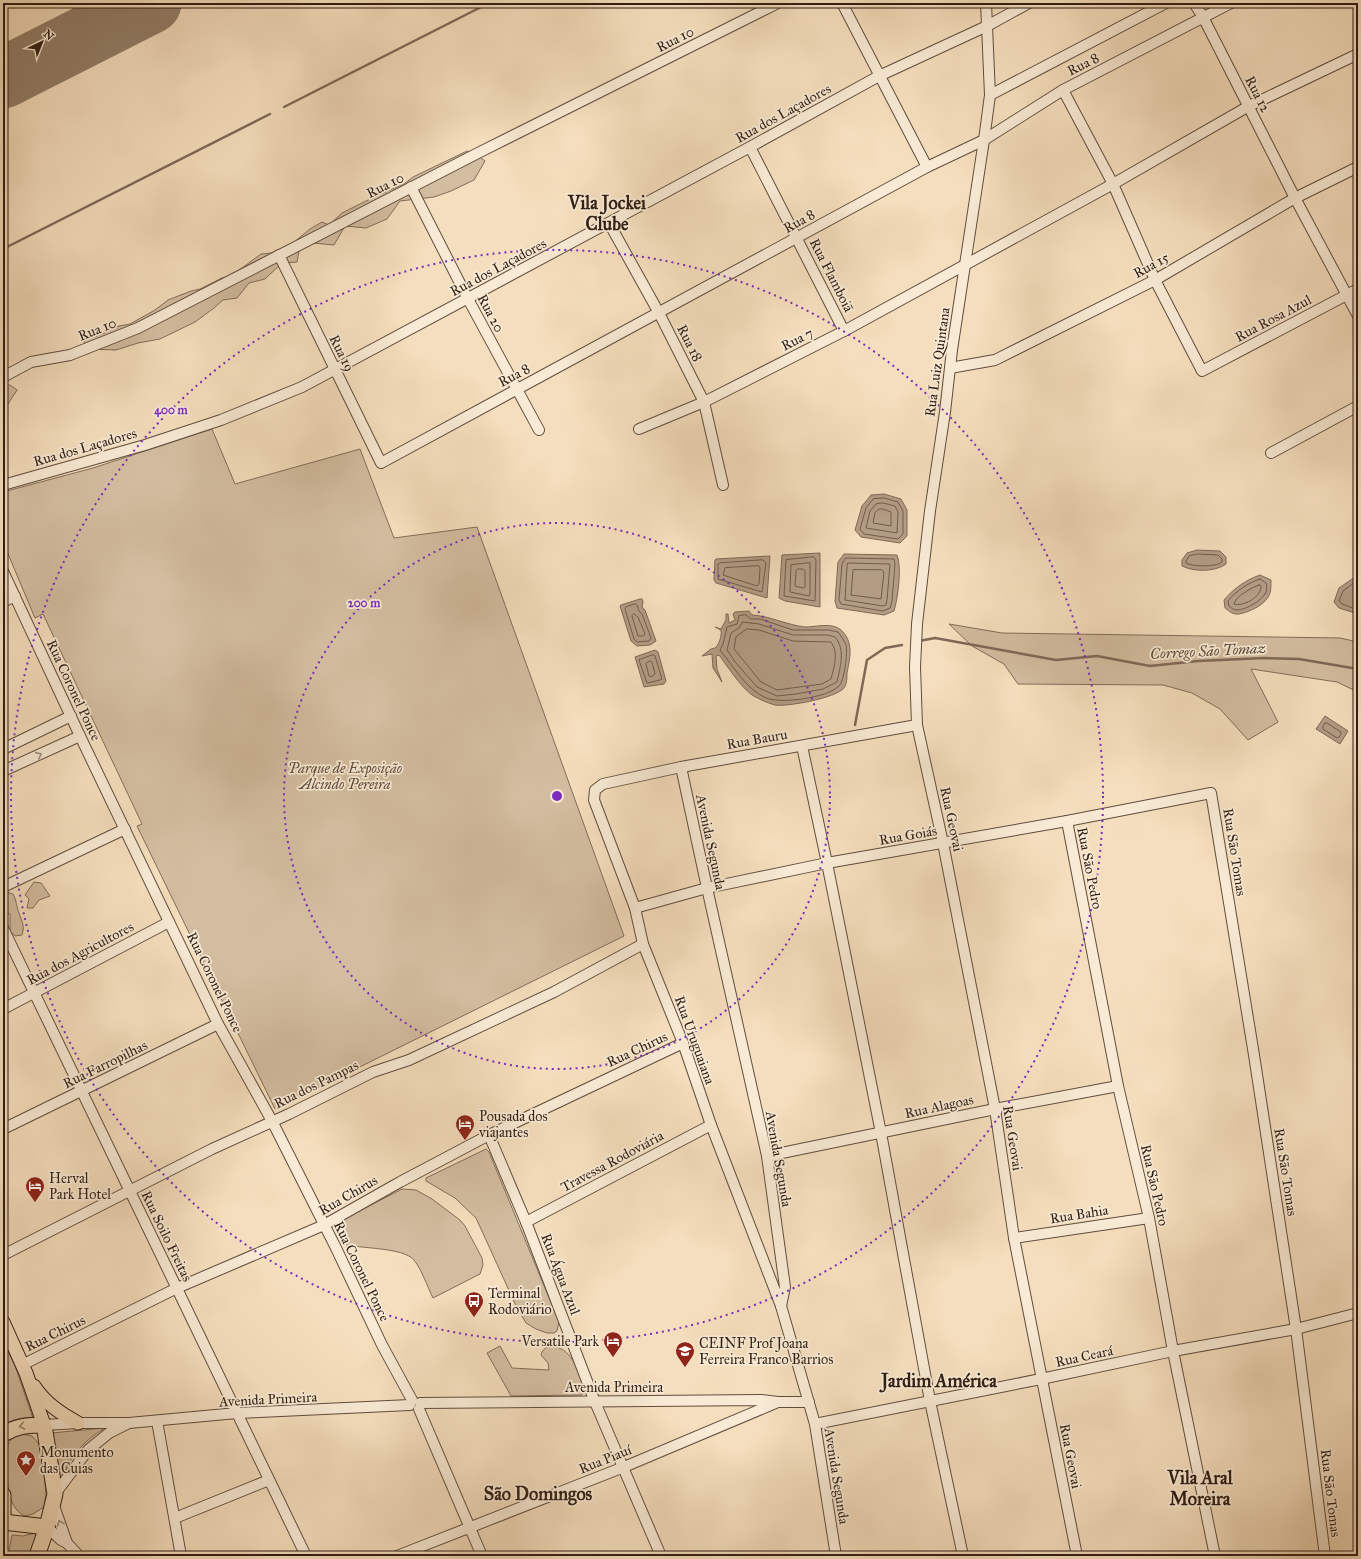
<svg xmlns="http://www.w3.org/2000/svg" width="1361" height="1559" viewBox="0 0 1361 1559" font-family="'IM FELL Great Primer',serif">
<rect width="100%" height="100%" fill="#f5debd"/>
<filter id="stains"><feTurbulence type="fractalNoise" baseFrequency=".005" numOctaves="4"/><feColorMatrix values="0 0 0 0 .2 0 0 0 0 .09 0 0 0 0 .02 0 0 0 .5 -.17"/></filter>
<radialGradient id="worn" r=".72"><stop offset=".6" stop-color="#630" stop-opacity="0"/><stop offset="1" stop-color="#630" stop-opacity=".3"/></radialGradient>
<g fill="#d3bda0" stroke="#816d5a">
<polygon points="467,151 476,154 485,161 474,180 451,191 434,197 400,201 387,219 366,228 345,226 334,245 312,243 299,251 297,262 282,263 265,279 249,283 237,298 223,300 214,308 195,322 160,339 138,343 116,350 85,349 84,340 102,334 114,327 130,324 155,310 168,300 191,291 200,289 222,278 231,276 261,254 271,253 293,243 310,229 322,222 329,225 342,213 372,198 404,184 413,177"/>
<polygon points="10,385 17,390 8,404 3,408 3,386"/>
<polygon points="212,429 235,484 360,449 394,538 477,527 624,936 275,1109 137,826 142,824 43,614 35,618 3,542 3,492 93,468"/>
<polygon points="949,624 1002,633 1340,638 1358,642 1358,692 1337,682 1251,669 1278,722 1248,740 1220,709 1192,693 1163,685 1018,684 1004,664 972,646"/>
<polygon points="34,882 41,883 50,896 39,900 33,908 27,908 29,899 25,895"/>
<path d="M 6,892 L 13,894 C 17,901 16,906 19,913 C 22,922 25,926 22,935 L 15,936 L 10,931 L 10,914 L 3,912 L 3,894 Z"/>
<polygon points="486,1149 489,1152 559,1322 557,1331 554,1333 547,1333 536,1329 526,1323 517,1308 476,1218 455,1198 426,1181 426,1178"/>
<path d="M 402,1189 L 416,1190 L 432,1199 L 460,1220 L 465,1226 L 482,1258 L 483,1265 L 480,1274 L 433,1298 C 427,1286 422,1270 414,1260 C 403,1247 360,1249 343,1244 L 334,1224 Z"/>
<path d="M 3,1341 L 15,1366 L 33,1418 C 23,1417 15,1419 6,1423 L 5,1422 L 3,1407 Z"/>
<path d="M 500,1346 L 512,1368 L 549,1370 L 548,1363 L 541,1355 C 542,1351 545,1347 549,1347 C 572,1344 578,1373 585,1389 L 582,1395 L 511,1396 L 487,1353 Z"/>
<path d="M 105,1428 C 81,1443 71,1456 60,1481 L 51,1433 Z"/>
<path d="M 22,1434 L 32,1436 L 39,1444 L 44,1471 L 46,1495 L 44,1507 L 33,1514 L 25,1516 C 3,1506 8,1471 7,1451 C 8,1440 12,1437 22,1434 Z"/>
<polygon points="39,1532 32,1556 8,1556 12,1535 23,1536"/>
</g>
<g fill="#b29c84" stroke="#7e6957">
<polygon points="884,494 901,499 907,510 907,536 900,543 861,537 855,530 862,506 871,495"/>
<path d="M 1197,550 L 1220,551 L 1226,557 L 1226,564 C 1215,572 1194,572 1182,566 L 1182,560 L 1187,553 Z"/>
<polygon points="820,553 820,607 785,601 779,598 782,555"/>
<path d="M 844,554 L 897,555 C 902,567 898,598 894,611 L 884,615 L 837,608 L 835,601 L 838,562 Z"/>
<polygon points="770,556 767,598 716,583 714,580 715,560 716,559"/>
<path d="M 1260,575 L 1271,580 C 1271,584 1271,589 1270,593 C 1267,604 1250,612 1239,614 C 1233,615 1229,611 1225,608 L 1224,600 C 1234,588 1246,580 1260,575 Z"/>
<polygon points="1358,575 1358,614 1339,608 1334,602 1339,588"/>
<polygon points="640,599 642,599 643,602 642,607 645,610 656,641 650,645 637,646 631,641 620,606 621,605"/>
<path d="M 749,611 L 752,615 C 770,616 787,625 805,627 C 816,627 832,622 841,630 C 854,642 850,658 847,673 C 847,677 847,684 844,688 C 836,698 787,707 775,705 C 767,703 759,699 752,695 C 740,686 728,667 719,655 L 716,656 L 717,669 L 722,682 L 713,668 L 712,654 L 702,656 L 711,649 L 715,648 C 719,645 722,636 721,630 L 715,627 L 721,629 L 726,620 L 726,614 L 728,614 L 729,623 L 735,620 L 733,614 L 735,612 Z"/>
<polygon points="655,650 658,652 666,681 664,684 644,687 635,657"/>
<polygon points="1325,716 1348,731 1340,744 1316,729"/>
</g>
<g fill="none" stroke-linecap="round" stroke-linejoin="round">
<g stroke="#705c4c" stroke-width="1">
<polygon points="884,498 898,502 903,511 903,534 898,539 864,534 860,529 866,508 873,499"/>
<polygon points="883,503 895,506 898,512 897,533 866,528 870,511 876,504"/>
<polygon points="879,509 883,509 891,512 891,526 873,523 875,513"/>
<path d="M 1198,554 L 1218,555 L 1222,559 L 1222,562 C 1217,567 1193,567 1186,563 L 1186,561 L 1189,556 Z"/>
<polygon points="814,557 816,560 815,601 784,596 786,560"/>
<polygon points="846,558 894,559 895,564 892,601 890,608 883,611 841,604 839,600 842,564"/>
<polygon points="763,560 766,563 762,592 718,579 718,564 720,563"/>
<polygon points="810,563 810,595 809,596 790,592 791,565"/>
<polygon points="848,563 890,564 887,600 886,605 883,606 845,600 847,566"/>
<polygon points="759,566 760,568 759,584 757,586 723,575 725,568"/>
<polygon points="798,569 803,569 805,571 805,587 803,588 795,586 796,571"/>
<polygon points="882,570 884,572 881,599 851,595 853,570"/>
<path d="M 1260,579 L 1266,583 C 1267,585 1267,589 1266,592 C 1263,600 1246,610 1237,610 C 1234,610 1231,608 1229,606 L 1228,601 C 1236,591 1248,583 1260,579 Z"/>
<polyline points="1358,580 1343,591 1339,601 1342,604 1358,610"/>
<path d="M 1259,585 L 1261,586 C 1262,596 1244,607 1234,604 C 1236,596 1251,588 1259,585 Z"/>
<polygon points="635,604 637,605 639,611 642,614 651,638 649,641 637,642 634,639 625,609 626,607"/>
<polygon points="634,614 638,617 645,634 643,636 638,636 632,616"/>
<path d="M 746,615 L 751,619 L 760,619 L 793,630 L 829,630 L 838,632 C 841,636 844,640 846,645 C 848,652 844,682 839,686 C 827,698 781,704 766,698 C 746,689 734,667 720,650 L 723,644 L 727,627 L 737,624 L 739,616 Z"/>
<path d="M 743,622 L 759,624 L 793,635 L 828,635 L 835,637 C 846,650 840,667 837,682 L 823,689 L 796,694 L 777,696 L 757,687 L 736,663 L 727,650 L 731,633 L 739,628 Z"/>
<path d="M 747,629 L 759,630 L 793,641 L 831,642 C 839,653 834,667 831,679 L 822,684 L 777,690 L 761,682 L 734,649 L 736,637 Z"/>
<polygon points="653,655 655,656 662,679 660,680 647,683 639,660"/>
<polygon points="650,661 652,662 655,674 651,677 649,676 646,664"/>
<polygon points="1325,723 1327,723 1341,732 1341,734 1339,737 1337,738 1323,729 1323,727"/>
</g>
<g stroke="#7e6957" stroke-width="2.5">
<polyline points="284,107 489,3"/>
<polyline points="3,249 270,114"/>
<polyline points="919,641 935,638 1056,660 1097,656 1150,666 1198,661 1264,658 1299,659 1358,669"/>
<polyline points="855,725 867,660 885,648 902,645"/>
</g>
<polyline stroke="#927e68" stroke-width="61" points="3,78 151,3"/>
<g stroke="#604d3e" stroke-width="12">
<g id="minor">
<polyline points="842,3 927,167"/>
<polyline points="986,3 990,95 984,140 952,350 945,412 930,511 917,624 915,667 917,725 943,843 995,1109 1014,1238 1077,1556"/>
<polyline points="1194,3 1203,17 1295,198 1358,316"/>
<polyline points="1063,90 1113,184 1155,280 1202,371 1358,289"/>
<polyline points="990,95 1166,3"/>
<polyline points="750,147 844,331"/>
<polyline points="411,187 468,299 539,430"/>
<polyline points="609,223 659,313 704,402 723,485"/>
<polyline points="279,255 381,463 927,167 984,140 1063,90 1231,3"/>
<polyline points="950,368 995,360 1155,280 1295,198 1358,167"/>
<polyline points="3,377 31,362 70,355 138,328 478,153 776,4"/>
<polyline points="639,429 704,402 844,331 1113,184 1249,106 1358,54"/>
<polyline points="1271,453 1358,406"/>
<polyline points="3,485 145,445 221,420 302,387 750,147 879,76 987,26 1029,3"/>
<polyline points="3,571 80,736 218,1024 272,1121 336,1248 382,1345 412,1400"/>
<polyline points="3,602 15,596"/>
<polyline points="802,746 827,863 881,1133 930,1401 963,1556"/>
<polyline points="3,749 71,716"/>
<polyline points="681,767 707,888 767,1156 785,1287 781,1306"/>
<polyline points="3,771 80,736"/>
<polyline points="1067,821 1118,1086 1149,1218 1173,1351 1215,1556"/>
<polyline points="3,887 125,829"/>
<polyline points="635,908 707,888 827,863 1067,821 1211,793 1254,1055 1296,1329 1325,1556"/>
<polyline points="3,928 306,1556"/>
<polyline points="3,1009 169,922"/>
<polyline points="3,1129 218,1024"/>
<polyline points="489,1135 526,1222 595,1402 661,1556"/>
<polyline points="767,1156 995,1109 1118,1086"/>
<polyline points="526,1222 711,1125"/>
<polyline points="1014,1238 1149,1218"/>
<polyline points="3,1255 212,1149 289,1114 373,1072 409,1060 554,992 643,944"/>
<polyline points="22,1365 177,1288 324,1225 400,1182 489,1135 683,1043"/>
<polyline points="420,1403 761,1400 778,1402 809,1402"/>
<polyline points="419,1409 482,1556"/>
<polyline points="157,1421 181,1556"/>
<polyline points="815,1424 1041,1379 1173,1351 1296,1329 1358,1313"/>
<polyline points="44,1425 78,1423 129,1423 237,1413 410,1405"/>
<polyline points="55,1494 88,1450 109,1433 127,1424"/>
<polyline points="53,1503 67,1543 79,1556"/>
<polyline points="175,1518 269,1480"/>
<polyline points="47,1527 61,1540 67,1543"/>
<polyline points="397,1556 624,1467 778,1402"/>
<polyline points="836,1556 815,1424 781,1306 711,1125 683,1043 643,944 635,908 594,800 595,790 603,784 681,767 917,725"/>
</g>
</g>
<g stroke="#2f1d14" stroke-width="15">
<g id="major">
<polyline points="3,1322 26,1373 44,1425"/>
<path d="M 34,1386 C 45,1403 60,1413 78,1423"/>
</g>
</g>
<g stroke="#2f1d14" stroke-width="17">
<g id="highway">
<path d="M 3,1434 C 17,1426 28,1425 44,1425 L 55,1494 L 47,1527 L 37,1556"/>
<polyline points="3,1495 3,1525"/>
<polyline points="3,1522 47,1527"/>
</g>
</g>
<use href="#minor" stroke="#f8ead4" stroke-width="10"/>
<use href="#major" stroke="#f5debd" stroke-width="13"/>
<use href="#highway" stroke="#f5debd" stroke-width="15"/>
</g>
<defs><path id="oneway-chevron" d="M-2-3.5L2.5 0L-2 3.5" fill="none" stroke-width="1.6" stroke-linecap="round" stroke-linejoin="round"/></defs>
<g stroke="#9e8e7e">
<use href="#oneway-chevron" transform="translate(39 755) rotate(-24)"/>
<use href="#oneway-chevron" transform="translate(60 1523) rotate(-112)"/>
</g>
<use stroke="#9c8771" href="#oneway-chevron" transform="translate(22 1426) rotate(169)"/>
<g fill="none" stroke="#7b2cbf" stroke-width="2" stroke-dasharray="2 4">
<circle cx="557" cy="796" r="273"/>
<circle cx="557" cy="796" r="546"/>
</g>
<defs>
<g id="hotel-pin" transform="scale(1)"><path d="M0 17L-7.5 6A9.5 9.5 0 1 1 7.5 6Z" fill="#8f2418" stroke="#f8ead4"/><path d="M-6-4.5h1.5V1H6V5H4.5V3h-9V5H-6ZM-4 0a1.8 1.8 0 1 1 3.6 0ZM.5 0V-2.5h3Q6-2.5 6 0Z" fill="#fff"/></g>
<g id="bus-pin" transform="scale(1)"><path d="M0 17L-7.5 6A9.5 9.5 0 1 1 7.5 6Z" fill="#8f2418" stroke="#f8ead4"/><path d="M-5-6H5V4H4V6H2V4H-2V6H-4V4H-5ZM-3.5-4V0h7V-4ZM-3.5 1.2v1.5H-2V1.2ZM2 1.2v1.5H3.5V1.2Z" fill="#fff"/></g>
<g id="school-pin" transform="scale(1)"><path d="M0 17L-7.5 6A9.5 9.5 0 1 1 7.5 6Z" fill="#8f2418" stroke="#f8ead4"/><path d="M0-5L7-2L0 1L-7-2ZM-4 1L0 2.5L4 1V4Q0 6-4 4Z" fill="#fff"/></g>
<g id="sight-pin" transform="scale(1)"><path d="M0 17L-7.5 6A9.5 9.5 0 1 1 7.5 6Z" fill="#8f2418" stroke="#f8ead4"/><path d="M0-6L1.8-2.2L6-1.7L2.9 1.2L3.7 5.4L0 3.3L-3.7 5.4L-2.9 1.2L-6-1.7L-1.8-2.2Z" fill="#fff"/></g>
</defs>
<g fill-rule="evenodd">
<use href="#hotel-pin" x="465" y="1124"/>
<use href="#hotel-pin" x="35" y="1186"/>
<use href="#bus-pin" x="474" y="1301"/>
<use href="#hotel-pin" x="613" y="1341"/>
<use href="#school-pin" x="685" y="1351"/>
<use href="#sight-pin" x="26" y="1460"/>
</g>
<g text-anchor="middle" stroke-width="3.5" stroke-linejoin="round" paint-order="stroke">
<g font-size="14" fill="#2f1d14" stroke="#f8ead4">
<text transform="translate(675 39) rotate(-27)" y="5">Rua 10</text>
<text transform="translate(1083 64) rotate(-27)" y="5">Rua 8</text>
<text transform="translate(1258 94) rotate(63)" y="5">Rua 12</text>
<text transform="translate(783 113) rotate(-29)" y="5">Rua dos Laçadores</text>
<text transform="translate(385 185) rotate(-27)" y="5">Rua 10</text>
<text transform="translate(799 221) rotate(-29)" y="5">Rua 8</text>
<text transform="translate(1151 265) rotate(-29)" y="5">Rua 15</text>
<text transform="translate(498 267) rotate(-28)" y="5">Rua dos Laçadores</text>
<text transform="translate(832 275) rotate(63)" y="5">Rua Flamboiã</text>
<text transform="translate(491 313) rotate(62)" y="5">Rua 20</text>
<text transform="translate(1273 318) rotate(-28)" y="5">Rua Rosa Azul</text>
<text transform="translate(97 329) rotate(-22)" y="5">Rua 10</text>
<text transform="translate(797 339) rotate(-27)" y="5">Rua 7</text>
<text transform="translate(690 343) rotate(63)" y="5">Rua 18</text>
<text transform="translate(342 353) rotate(64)" y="5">Rua 19</text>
<text transform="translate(937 362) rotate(-82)" y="5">Rua Luiz Quintana</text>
<text transform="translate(514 375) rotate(-28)" y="5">Rua 8</text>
<text transform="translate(85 447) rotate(-16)" y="5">Rua dos Laçadores</text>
<text transform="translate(74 690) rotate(65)" y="5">Rua Coronel Ponce</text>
<text transform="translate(757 739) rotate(-10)" y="5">Rua Bauru</text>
<text transform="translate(952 819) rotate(78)" y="5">Rua Geovai</text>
<text transform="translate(908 835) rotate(-10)" y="5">Rua Goiás</text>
<text transform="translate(711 842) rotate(78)" y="5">Avenida Segunda</text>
<text transform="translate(1235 852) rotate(81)" y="5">Rua São Tomas</text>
<text transform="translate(1090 868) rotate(79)" y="5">Rua São Pedro</text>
<text transform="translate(80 953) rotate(-28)" y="5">Rua dos Agricultores</text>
<text transform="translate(215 982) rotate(64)" y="5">Rua Coronel Ponce</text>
<text transform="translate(695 1040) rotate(70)" y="5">Rua Uruguaiana</text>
<text transform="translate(637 1049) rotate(-25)" y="5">Rua Chirus</text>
<text transform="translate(105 1064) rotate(-26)" y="5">Rua Farropilhas</text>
<text transform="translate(316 1084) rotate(-26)" y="5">Rua dos Pampas</text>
<text transform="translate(939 1106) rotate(-12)" y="5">Rua Alagoas</text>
<text transform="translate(1013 1138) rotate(81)" y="5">Rua Geovai</text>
<text transform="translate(779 1159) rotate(80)" y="5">Avenida Segunda</text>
<text transform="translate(612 1161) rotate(-28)" y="5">Travessa Rodoviária</text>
<text transform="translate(1286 1172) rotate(81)" y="5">Rua São Tomas</text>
<text transform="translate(1155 1185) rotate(77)" y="5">Rua São Pedro</text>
<text transform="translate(348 1195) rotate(-30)" y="5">Rua Chirus</text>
<text transform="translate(1079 1214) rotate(-9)" y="5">Rua Bahia</text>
<text transform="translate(167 1236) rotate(64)" y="5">Rua Soilo Freitas</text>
<text transform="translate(362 1271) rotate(64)" y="5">Rua Coronel Ponce</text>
<text transform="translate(561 1274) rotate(69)" y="5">Rua Água Azul</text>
<text transform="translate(55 1333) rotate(-26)" y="5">Rua Chirus</text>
<text transform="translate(1084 1356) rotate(-12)" y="5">Rua Ceará</text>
<text x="614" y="1392">Avenida Primeira</text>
<text transform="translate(268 1399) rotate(-3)" y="5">Avenida Primeira</text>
<text transform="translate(1071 1456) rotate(79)" y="5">Rua Geovai</text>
<text transform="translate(605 1459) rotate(-22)" y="5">Rua Piauí</text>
<text transform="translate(837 1476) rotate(81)" y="5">Avenida Segunda</text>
<text transform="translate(1331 1493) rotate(83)" y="5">Rua São Tomas</text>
</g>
<g font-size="14" font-style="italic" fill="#604d3e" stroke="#f8ead4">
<text x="345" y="773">Parque de Exposição<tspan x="345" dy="16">Alcindo Pereira</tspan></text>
</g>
<g font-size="14" fill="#2f1d14" stroke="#f8ead4" text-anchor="start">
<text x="479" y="1121">Pousada dos<tspan x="479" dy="16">viajantes</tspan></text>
<text x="49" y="1183">Herval<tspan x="49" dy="16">Park Hotel</tspan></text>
<text x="488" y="1298">Terminal<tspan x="488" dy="16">Rodoviário</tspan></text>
<text x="599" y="1346" text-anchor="end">Versatile Park</text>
<text x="699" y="1348">CEINF Prof Joana<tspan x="699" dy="16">Ferreira Franco Barrios</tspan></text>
<text x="40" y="1457">Monumento<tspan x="40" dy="16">das Cuias</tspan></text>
</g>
<g font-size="15" font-style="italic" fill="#5d493b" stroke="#f8ead4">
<text transform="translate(1208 651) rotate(-3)" y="5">Corrego São Tomaz</text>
</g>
<g font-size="18" font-weight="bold" fill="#2f1d14" stroke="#f8ead4">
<text x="607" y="209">Vila Jockei<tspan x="607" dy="21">Clube</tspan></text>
<text x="939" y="1387">Jardim América</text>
<text x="1200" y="1484">Vila Aral<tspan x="1200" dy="21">Moreira</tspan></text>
<text x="538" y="1500">São Domingos</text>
</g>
</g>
<circle cx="557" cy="796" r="6" fill="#7b2cbf" stroke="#f8ead4" stroke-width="2"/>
<g font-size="12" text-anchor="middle" font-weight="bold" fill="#7b2cbf" stroke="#f8ead4" stroke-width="3.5" stroke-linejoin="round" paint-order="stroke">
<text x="171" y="414">400 m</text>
<text x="364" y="607">200 m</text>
</g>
<rect width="1361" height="1559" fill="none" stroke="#f5debd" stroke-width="16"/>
<rect x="4" y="4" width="1353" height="1551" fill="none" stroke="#2f1d14" stroke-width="2"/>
<rect x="8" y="8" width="1345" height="1543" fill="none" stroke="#2f1d14"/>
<g transform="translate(42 42) rotate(43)" stroke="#f8ead4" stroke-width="3" paint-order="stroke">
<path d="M0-3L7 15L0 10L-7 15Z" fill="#2f1d14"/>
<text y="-6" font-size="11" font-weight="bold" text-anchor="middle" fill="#2f1d14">N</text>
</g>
<rect width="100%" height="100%" filter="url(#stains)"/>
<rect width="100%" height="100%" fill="url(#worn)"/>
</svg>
